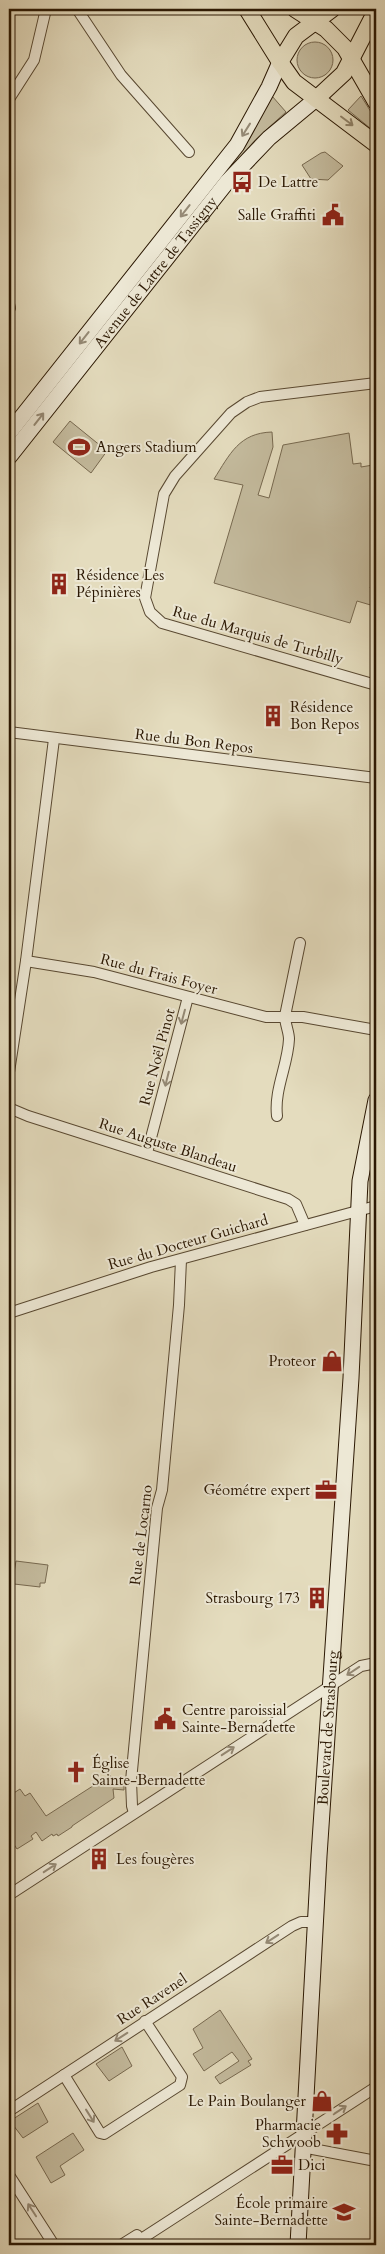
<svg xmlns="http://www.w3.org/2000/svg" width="385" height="2254" viewBox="0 0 385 2254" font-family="Cardo,serif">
<rect width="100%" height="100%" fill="#e4dcbe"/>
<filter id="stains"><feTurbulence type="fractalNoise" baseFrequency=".004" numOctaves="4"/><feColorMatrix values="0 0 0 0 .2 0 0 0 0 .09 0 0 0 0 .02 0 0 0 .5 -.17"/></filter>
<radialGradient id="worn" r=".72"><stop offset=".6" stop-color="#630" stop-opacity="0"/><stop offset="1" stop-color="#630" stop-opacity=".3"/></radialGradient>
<g fill="#c4bb9e" stroke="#776950">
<circle cx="315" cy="60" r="18"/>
<polygon points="272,96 286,112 256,139 217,184 252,133"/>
<polygon points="361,96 376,120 376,133 348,110"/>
<polygon points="325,152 343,166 328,180 311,179 302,165 321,153"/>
<polygon points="70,421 107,451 91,473 53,442"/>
<path d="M 272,432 L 273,447 L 258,495 L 269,498 L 283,445 L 349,433 L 353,464 L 361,463 L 361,467 L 373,465 L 376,475 L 376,582 L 370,587 L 376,604 L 374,606 L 357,601 L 350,623 L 214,583 L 243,485 L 214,479 C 230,454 239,433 272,432 Z"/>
<polygon points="16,1561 48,1565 45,1583 40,1583 40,1587 14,1584 12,1594 9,1595 9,1572 14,1573"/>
<polygon points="110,1775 114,1781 118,1778 124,1786 124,1790 113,1789 114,1798 72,1826 72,1827 58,1836 57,1834 53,1836 52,1834 42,1841 36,1832 31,1836 33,1839 17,1849 11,1840 9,1842 9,1796 20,1789 25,1796 30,1793 46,1816"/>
<polygon points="220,2010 252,2059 248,2061 251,2065 220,2084 215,2077 239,2061 232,2052 204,2071 193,2054 203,2048 193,2029"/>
<polygon points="122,2047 132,2066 109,2081 96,2064"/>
<polygon points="38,2103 48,2122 23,2138 10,2121"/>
<polygon points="73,2133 84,2150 60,2166 65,2175 51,2183 36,2157"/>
</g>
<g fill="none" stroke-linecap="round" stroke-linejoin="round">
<g stroke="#584831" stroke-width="12">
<g id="street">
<polyline points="77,9 121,75 189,152"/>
<polyline points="9,99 34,60 46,9"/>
<polyline points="9,304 10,308"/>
<polyline points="376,383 260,397 247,402 231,413 175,476 164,494 145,598 150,612 162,623 376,685"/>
<polyline points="9,732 376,778"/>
<polyline points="26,961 94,972 266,1017 303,1017 376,1030"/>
<polyline points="9,1072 26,961 54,739"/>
<polyline points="9,1108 28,1116 288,1199 296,1204 305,1225"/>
<path d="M 277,1116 C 274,1089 288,1065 289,1039 C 289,1032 285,1024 285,1016 L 300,943"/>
<polyline points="147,1153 188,997"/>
<polyline points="9,1313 151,1267 376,1206"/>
<polyline points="134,1813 132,1806 131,1781 157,1508 162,1490 179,1305 181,1260"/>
<polyline points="9,1895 361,1666 376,1663"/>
<polyline points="64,2075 100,2133 104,2134 180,2085 182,2077 145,2021"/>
<polyline points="9,2111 292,1926 301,1922 316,1922"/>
<polyline points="302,2147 376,2161"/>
<polyline points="9,2175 54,2245"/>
<polyline points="121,2245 137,2235"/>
<polyline points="132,2245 376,2087"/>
</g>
</g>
<g stroke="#2a1702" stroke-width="17">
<g id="secondary">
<polyline points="9,433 237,145 269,87 280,62"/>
<path id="s1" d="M 9,457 L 227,182 L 269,138 L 316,99"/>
<path id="s2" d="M 298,2245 L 319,1856 L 351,1378 L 360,1181 L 376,1100"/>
</g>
</g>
<g stroke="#2a1702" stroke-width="18">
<g id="primary">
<polyline points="247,9 280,62 294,82 376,144"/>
<polyline points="295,9 326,29 345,48 376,102"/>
<polyline points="280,62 296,36 332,9"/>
<polyline points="316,99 344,73 376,11"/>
</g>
</g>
<use href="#street" stroke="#ede8d5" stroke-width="10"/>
<use href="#secondary" stroke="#ede8d5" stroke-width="15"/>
<use href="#primary" stroke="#e4dcbe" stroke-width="16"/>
</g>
<defs><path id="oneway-shaft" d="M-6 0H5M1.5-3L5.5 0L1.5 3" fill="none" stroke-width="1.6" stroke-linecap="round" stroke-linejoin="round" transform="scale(1.25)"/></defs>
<use stroke="#908369" href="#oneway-shaft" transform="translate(347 121) rotate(37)"/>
<g stroke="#958a76">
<use href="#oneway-shaft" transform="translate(246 130) rotate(122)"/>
<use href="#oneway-shaft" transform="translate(185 211) rotate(128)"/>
<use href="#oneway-shaft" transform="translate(84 338) rotate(128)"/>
<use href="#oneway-shaft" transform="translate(39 419) rotate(-52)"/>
<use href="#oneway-shaft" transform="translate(183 1017) rotate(105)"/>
<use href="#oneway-shaft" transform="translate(167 1079) rotate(104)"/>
<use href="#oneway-shaft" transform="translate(353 1671) rotate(146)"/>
<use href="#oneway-shaft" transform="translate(228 1751) rotate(-33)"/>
<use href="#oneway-shaft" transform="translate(50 1868) rotate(-33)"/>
<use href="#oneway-shaft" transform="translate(272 1939) rotate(147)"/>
<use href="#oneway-shaft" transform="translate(121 2037) rotate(147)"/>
<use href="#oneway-shaft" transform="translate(340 2110) rotate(-33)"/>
<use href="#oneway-shaft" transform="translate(90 2116) rotate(58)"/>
<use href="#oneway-shaft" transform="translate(32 2210) rotate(-123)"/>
</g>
<defs>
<g id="bus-bare" transform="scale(1.725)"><path d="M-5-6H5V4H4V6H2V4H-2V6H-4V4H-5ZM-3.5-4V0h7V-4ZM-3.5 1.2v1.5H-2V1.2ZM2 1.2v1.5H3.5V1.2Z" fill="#8f2418" stroke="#ede8d5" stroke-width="2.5" paint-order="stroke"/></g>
<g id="civic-bare" transform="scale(1.725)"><path d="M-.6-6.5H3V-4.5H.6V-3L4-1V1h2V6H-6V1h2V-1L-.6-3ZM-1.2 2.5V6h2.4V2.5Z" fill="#8f2418" stroke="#ede8d5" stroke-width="2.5" paint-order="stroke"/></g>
<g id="stadium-bare" transform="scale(1.725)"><path d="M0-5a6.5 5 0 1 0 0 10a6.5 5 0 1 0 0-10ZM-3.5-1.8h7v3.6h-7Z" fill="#8f2418" stroke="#ede8d5" stroke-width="2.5" paint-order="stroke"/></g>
<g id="building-bare" transform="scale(1.725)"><path d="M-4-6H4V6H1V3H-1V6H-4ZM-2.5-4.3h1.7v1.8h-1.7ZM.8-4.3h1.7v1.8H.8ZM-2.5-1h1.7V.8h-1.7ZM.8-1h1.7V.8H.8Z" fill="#8f2418" stroke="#ede8d5" stroke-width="2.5" paint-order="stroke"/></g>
<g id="shop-bare" transform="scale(1.725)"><path d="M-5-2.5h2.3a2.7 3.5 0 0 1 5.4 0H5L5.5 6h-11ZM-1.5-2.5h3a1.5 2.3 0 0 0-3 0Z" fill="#8f2418" stroke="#ede8d5" stroke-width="2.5" paint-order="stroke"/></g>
<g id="office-bare" transform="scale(1.725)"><path d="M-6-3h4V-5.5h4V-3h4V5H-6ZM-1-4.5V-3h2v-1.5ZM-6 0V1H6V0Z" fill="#8f2418" stroke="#ede8d5" stroke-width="2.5" paint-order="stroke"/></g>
<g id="church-bare" transform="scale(1.725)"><path d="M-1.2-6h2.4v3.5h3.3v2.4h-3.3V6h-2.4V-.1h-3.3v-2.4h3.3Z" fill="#8f2418" stroke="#ede8d5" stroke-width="2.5" paint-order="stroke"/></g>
<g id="pharmacy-bare" transform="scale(1.725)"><path d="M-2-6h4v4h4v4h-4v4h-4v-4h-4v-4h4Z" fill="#8f2418" stroke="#ede8d5" stroke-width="2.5" paint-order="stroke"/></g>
<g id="school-bare" transform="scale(1.725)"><path d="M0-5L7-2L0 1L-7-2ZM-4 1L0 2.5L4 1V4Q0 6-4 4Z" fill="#8f2418" stroke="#ede8d5" stroke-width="2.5" paint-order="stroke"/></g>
</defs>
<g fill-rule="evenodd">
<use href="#bus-bare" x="242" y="182"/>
<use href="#civic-bare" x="333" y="215"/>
<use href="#stadium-bare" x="79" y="447"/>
<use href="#building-bare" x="59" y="584"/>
<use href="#building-bare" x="273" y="716"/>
<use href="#shop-bare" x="332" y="1361"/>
<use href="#office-bare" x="326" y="1490"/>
<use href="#building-bare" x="317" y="1598"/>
<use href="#civic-bare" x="165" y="1719"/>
<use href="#church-bare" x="76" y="1772"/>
<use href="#building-bare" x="99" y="1859"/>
<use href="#shop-bare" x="322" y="2101"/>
<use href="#pharmacy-bare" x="337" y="2134"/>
<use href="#office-bare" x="282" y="2165"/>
<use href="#school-bare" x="344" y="2212"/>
</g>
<g text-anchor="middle" stroke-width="4" stroke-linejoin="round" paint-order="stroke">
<g font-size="15" fill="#2a1702" stroke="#ede8d5" text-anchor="start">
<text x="258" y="187">De Lattre</text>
<text x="316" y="220" text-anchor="end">Salle Graffiti</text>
<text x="96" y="452">Angers Stadium</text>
<text x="76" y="580">Résidence Les<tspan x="76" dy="17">Pépinières</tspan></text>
<text x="290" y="712">Résidence<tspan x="290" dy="17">Bon Repos</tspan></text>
<text x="316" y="1366" text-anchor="end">Proteor</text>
<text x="310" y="1495" text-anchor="end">Géométre expert</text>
<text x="300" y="1603" text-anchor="end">Strasbourg 173</text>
<text x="182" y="1715">Centre paroissial<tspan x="182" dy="17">Sainte-Bernadette</tspan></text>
<text x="92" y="1768">Église<tspan x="92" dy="17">Sainte-Bernadette</tspan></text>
<text x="116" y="1864">Les fougères</text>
<text x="306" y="2106" text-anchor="end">Le Pain Boulanger</text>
<text x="321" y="2130" text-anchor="end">Pharmacie<tspan x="321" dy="17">Schwoob</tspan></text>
<text x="298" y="2170">Dici</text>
<text x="328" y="2208" text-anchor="end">École primaire<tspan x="328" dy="17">Sainte-Bernadette</tspan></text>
</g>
<g font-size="15" fill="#2a1702" stroke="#ede8d5">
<text dy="5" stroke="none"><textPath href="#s1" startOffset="236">Avenue de Lattre de Tassigny</textPath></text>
<text transform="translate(258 635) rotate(16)" y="5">Rue du Marquis de Turbilly</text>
<text transform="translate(194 741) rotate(7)" y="5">Rue du Bon Repos</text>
<text transform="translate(159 974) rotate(15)" y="5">Rue du Frais Foyer</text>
<text transform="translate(157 1057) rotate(-75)" y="5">Rue Noël Pinot</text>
<text transform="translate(168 1145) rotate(18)" y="5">Rue Auguste Blandeau</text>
<text transform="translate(188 1242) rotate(-16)" y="5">Rue du Docteur Guichard</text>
<text transform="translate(141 1535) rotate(-83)" y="5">Rue de Locarno</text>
<text dy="5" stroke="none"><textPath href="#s2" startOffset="518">Boulevard de Strasbourg</textPath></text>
<text transform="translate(152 1999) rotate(-33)" y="5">Rue Ravenel</text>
</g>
</g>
<rect width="385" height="2254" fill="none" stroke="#e4dcbe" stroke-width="30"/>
<rect x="10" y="10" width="365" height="2234" fill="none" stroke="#2a1702" stroke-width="2.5"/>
<rect x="15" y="15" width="355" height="2224" fill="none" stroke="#2a1702"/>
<rect width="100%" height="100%" filter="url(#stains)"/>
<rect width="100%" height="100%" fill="url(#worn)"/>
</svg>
